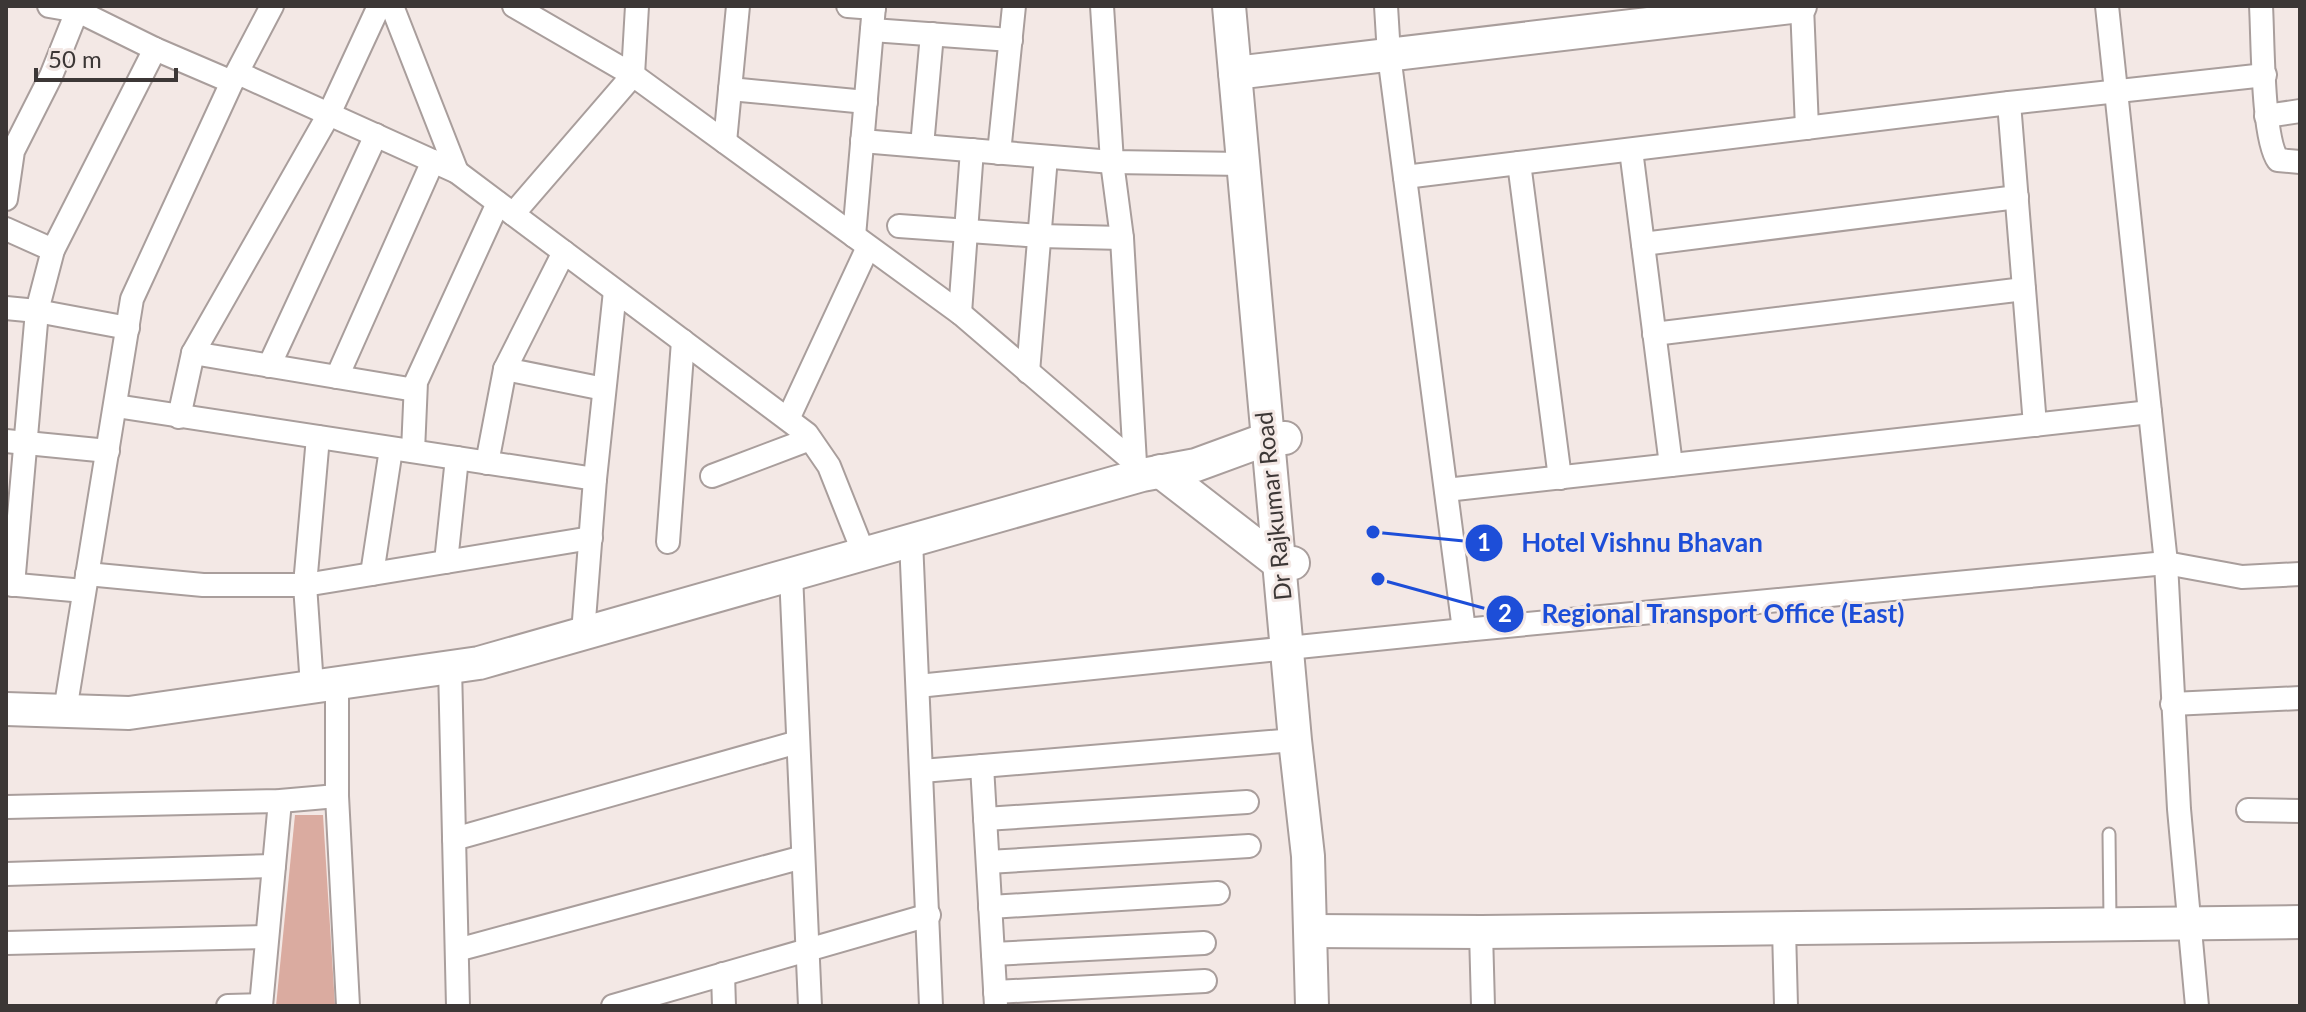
<svg xmlns="http://www.w3.org/2000/svg" width="2306" height="1012" viewBox="0 0 2306 1012" font-family="Lato,sans-serif">
<rect width="100%" height="100%" fill="#f3e8e5"/>
<polygon fill="#daaba0" points="295,815 323,815 335,1006 276,1006"/>
<g fill="none" stroke-linecap="round" stroke-linejoin="round">
<g stroke="#a99e9c" stroke-width="15">
<polyline id="lane" points="2109,834 2110,920"/>
</g>
<g stroke="#a99e9c" stroke-width="26">
<g id="street">
<polyline points="49,6 78,11 155,49 232,82"/>
<polyline points="392,6 457,172"/>
<polyline points="514,6 633,75 960,313 1135,463 1142,475"/>
<polyline points="848,6 874,8"/>
<polyline points="1102,6 1112,162 1122,238 1135,463"/>
<polyline points="1386,6 1389,55 1464,630"/>
<polyline points="1802,6 1807,128"/>
<polyline points="2107,6 2166,563 2179,809 2197,1006"/>
<path d="M 2261,6 C 2263,38 2262,138 2278,160 L 2300,162"/>
<polyline points="872,30 1011,40"/>
<polyline points="238,73 457,172 807,434 829,466 864,554"/>
<polyline points="730,89 866,102"/>
<polyline points="2009,103 2035,425"/>
<polyline points="2266,116 2300,111"/>
<polyline points="862,141 1112,162 1243,164"/>
<polyline points="725,142 738,6"/>
<polyline points="922,146 932,34"/>
<polyline points="1631,150 1671,465"/>
<polyline points="999,153 1014,6"/>
<polyline points="1519,163 1560,478"/>
<polyline points="1405,177 2009,103 2265,75"/>
<polyline points="6,199 13,151 51,76 79,6"/>
<polyline points="513,214 633,75 637,6"/>
<polyline points="899,226 1040,236 1122,238"/>
<polyline points="6,229 53,250"/>
<polyline points="854,236 874,6"/>
<polyline points="1643,244 2017,197"/>
<polyline points="6,308 37,311 128,328"/>
<polyline points="960,313 972,150"/>
<polyline points="1654,334 2024,289"/>
<polyline points="193,353 415,390"/>
<polyline points="269,366 376,135"/>
<polyline points="505,369 604,389"/>
<polyline points="1028,372 1046,157"/>
<polyline points="337,377 433,161"/>
<polyline points="116,406 595,479"/>
<polyline points="179,417 193,353 329,114 379,6"/>
<polyline points="788,419 868,247"/>
<polyline points="6,441 108,451"/>
<polyline points="413,451 416,382 498,203"/>
<polyline points="487,463 505,369 564,252"/>
<polyline points="712,476 810,439"/>
<polyline points="1446,490 2150,412"/>
<polyline points="911,540 931,1006"/>
<polyline points="668,542 683,341"/>
<polyline points="446,562 457,458"/>
<polyline points="87,574 203,585 305,585 591,538"/>
<polyline points="372,574 391,449"/>
<polyline points="791,574 810,1006"/>
<polyline points="6,584 84,591"/>
<polyline points="13,585 37,311 53,250 155,49"/>
<polyline points="583,633 595,479 615,291"/>
<polyline points="450,667 458,1006"/>
<polyline points="337,683 337,796 348,1006"/>
<polyline points="312,686 305,585 318,437"/>
<polyline points="918,686 1464,630 2166,563 2242,577 2300,574"/>
<polyline points="2172,704 2300,698"/>
<polyline points="65,711 132,299 232,82 272,6"/>
<polyline points="982,766 996,1006"/>
<polyline points="922,771 1295,740"/>
<polyline points="6,807 280,801 337,796"/>
<polyline points="2248,810 2300,811"/>
<polyline points="985,819 1247,802"/>
<polyline points="454,839 798,742"/>
<polyline points="988,862 1249,846"/>
<polyline points="6,874 274,866"/>
<polyline points="990,907 1218,893"/>
<polyline points="1784,929 1786,1006"/>
<polyline points="1481,932 1483,1006"/>
<polyline points="6,943 267,937"/>
<polyline points="457,950 803,857"/>
<polyline points="993,954 1204,943"/>
<polyline points="723,974 724,1006"/>
<polyline points="995,992 1205,981"/>
<polyline points="228,1006 261,1005"/>
<polyline points="261,1006 280,801"/>
<polyline points="613,1006 929,915"/>
</g>
</g>
<g stroke="#a99e9c" stroke-width="36">
<g id="secondary">
<polyline points="1229,6 1295,740 1308,856 1312,1006"/>
<polyline points="1235,73 1800,6"/>
<polyline points="1160,471 1280,564 1293,563"/>
<polyline points="6,709 129,713 479,663 1142,475 1196,465 1267,439 1285,438"/>
<polyline points="1311,931 1481,932 2300,922"/>
</g>
</g>
<use href="#lane" stroke="#fff" stroke-width="11"/>
<use href="#street" stroke="#fff" stroke-width="22"/>
<use href="#secondary" stroke="#fff" stroke-width="32"/>
</g>
<g text-anchor="middle" stroke-width="6" stroke-linejoin="round" paint-order="stroke">
<g font-size="24" fill="#3c3736" stroke="#f3e8e5">
<text transform="translate(1274 506) rotate(-96)" y="8">Dr Rajkumar Road</text>
</g>
</g>
<path fill="none" stroke="#1d4ed8" stroke-width="3" d="M1373 532L1484 543M1378 579L1505 614"/>
<g fill="#1d4ed8" stroke="#f3e8e5" stroke-width="3">
<circle cx="1373" cy="532" r="8"/>
<circle cx="1378" cy="579" r="8"/>
<circle cx="1484" cy="543" r="20"/>
<circle cx="1505" cy="614" r="20"/>
</g>
<g font-size="24" text-anchor="middle" font-weight="bold" fill="#fff">
<text x="1484" y="551">1</text>
<text x="1505" y="622">2</text>
</g>
<g font-size="26" text-anchor="middle" font-weight="bold" fill="#1d4ed8" stroke="#f3e8e5" stroke-width="6" stroke-linejoin="round" paint-order="stroke">
<text x="1642" y="552">Hotel Vishnu Bhavan</text>
<text x="1723" y="623">Regional Transport Office (East)</text>
</g>
<rect width="2306" height="1012" fill="none" stroke="#3c3736" stroke-width="16"/>
<path d="M36 68v12h140v-12" fill="none" stroke="#3c3736" stroke-width="4"/>
<text x="48" y="68" font-size="24" fill="#3c3736" stroke="#f3e8e5" stroke-width="6" paint-order="stroke">50 m</text>
</svg>
